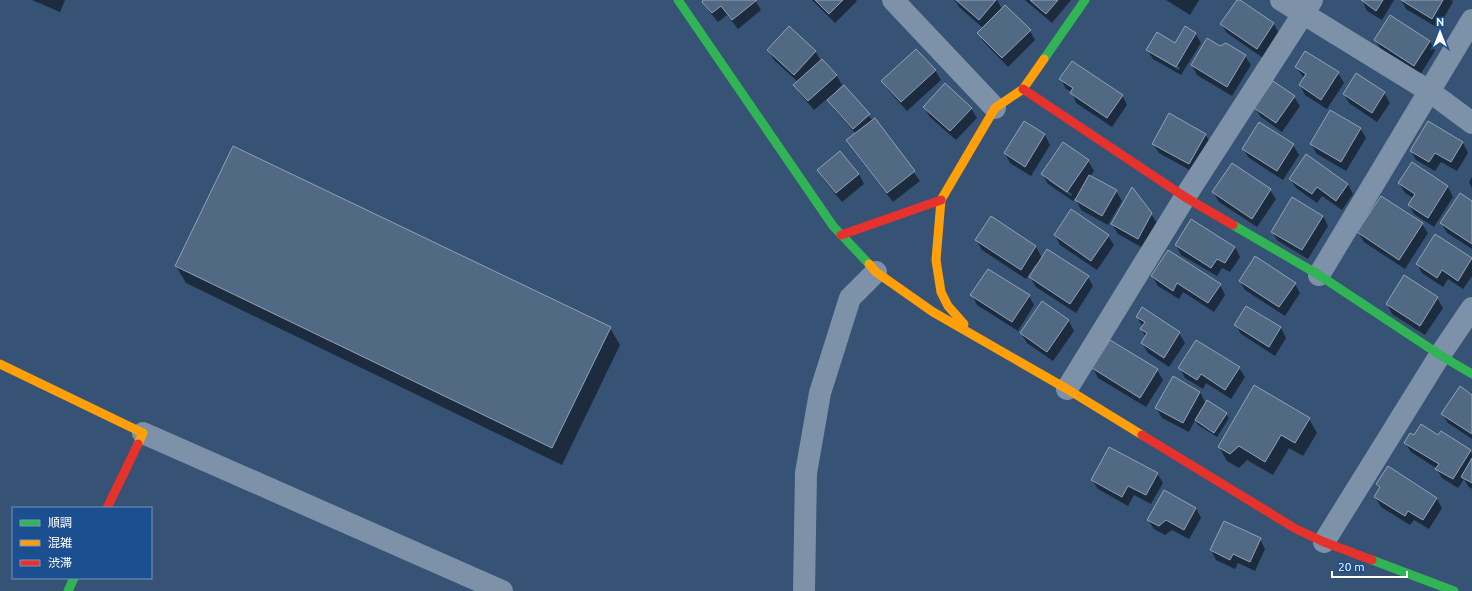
<svg xmlns="http://www.w3.org/2000/svg" width="1472" height="591" viewBox="0 0 1472 591" font-family="Ubuntu,'Noto Sans JP',sans-serif">
<rect width="100%" height="100%" fill="#365274"/>
<g fill="#0007" fill-rule="evenodd">
<polygon points="32,0 65,0 60,12"/>
<polygon points="704,0 755,0 761,10 738,29 727,15 718,22 709,11"/>
<polygon points="812,0 856,0 857,1 835,23"/>
<polygon points="955,0 997,0 1002,9 1030,31 1035,40 1008,67 984,42 978,33 983,28 959,7"/>
<polygon points="1025,0 1071,0 1052,23"/>
<polygon points="1166,0 1199,0 1190,15"/>
<polygon points="1238,0 1274,24 1279,34 1263,58 1227,33 1221,24"/>
<polygon points="1362,0 1394,0 1382,20 1367,11"/>
<polygon points="1401,0 1452,0 1453,2 1438,28 1406,9"/>
<path d="M 1195,33 L 1201,43 L 1181,75 L 1153,59 L 1147,50 L 1176,44 ZM 1154,53 L 1180,68 L 1179,70 L 1154,55 Z"/>
<polygon points="1375,40 1430,41 1435,51 1420,75 1381,49"/>
<polygon points="1220,48 1245,56 1251,65 1232,96 1197,75 1192,65"/>
<polygon points="768,50 815,51 821,61 822,60 837,76 842,85 836,91 837,92 844,86 873,121 875,119 920,181 893,202 853,150 848,140 856,134 834,109 828,98 814,110 800,94 794,85 798,82 774,60"/>
<polygon points="1296,67 1338,73 1344,83 1327,109 1305,95 1300,85 1304,78"/>
<polygon points="935,70 941,80 907,111 888,90 883,81"/>
<polygon points="1357,75 1384,93 1390,103 1377,122 1349,103 1344,94"/>
<polygon points="1061,79 1122,95 1127,105 1112,127 1076,103 1072,92 1066,89"/>
<polygon points="1294,97 1300,106 1282,132 1261,117 1255,108"/>
<polygon points="924,107 971,108 977,118 956,140 930,117"/>
<polygon points="1024,122 1045,135 1050,145 1031,176 1010,163 1005,153"/>
<polygon points="1428,122 1463,143 1468,153 1457,171 1441,162 1435,171 1416,160 1411,151"/>
<polygon points="1259,124 1293,145 1299,155 1283,180 1249,158 1243,149"/>
<polygon points="1360,128 1366,138 1346,171 1317,154 1311,144"/>
<polygon points="1205,134 1211,144 1195,173 1159,153 1153,144"/>
<polygon points="1306,156 1348,184 1353,194 1342,210 1322,196 1317,203 1296,188 1290,179"/>
<path d="M 1088,161 L 1094,171 L 1090,176 L 1116,191 L 1122,201 L 1108,225 L 1081,210 L 1075,198 L 1073,201 L 1048,184 L 1042,174 ZM 1049,178 L 1072,194 L 1071,196 L 1049,181 Z"/>
<polygon points="1412,164 1448,187 1453,197 1434,227 1414,214 1409,205 1413,198 1405,193 1399,183"/>
<polygon points="818,171 859,174 864,184 842,202 824,180"/>
<polygon points="1472,177 1472,188 1469,182"/>
<polygon points="1270,190 1276,199 1257,227 1219,202 1213,192"/>
<polygon points="1472,203 1472,249 1447,233 1441,223"/>
<polygon points="1151,214 1157,223 1143,248 1118,234 1112,224"/>
<polygon points="1323,216 1328,226 1308,259 1278,241 1272,232"/>
<polygon points="991,218 1036,247 1042,258 1088,277 1093,286 1076,313 1036,287 1030,277 1037,266 1035,265 1026,279 982,250 976,240"/>
<polygon points="1422,224 1428,233 1405,269 1364,242 1358,232"/>
<polygon points="1055,235 1108,236 1114,245 1097,270 1060,245"/>
<polygon points="1435,236 1472,260 1472,276 1463,289 1448,279 1443,287 1422,273 1417,264"/>
<polygon points="1176,245 1235,247 1240,257 1230,272 1222,268 1217,276 1181,255"/>
<polygon points="176,266 610,328 620,345 562,465 186,283"/>
<polygon points="1152,276 1220,285 1225,295 1214,312 1183,292 1179,299 1158,286"/>
<polygon points="1404,277 1437,298 1443,308 1425,335 1392,314 1387,304"/>
<polygon points="1240,281 1295,284 1300,293 1285,316 1245,290"/>
<polygon points="972,295 1029,296 1034,305 1018,331 977,305"/>
<polygon points="1043,303 1069,321 1074,331 1053,361 1027,343 1021,333"/>
<polygon points="1247,307 1281,328 1286,338 1275,356 1241,334 1236,325"/>
<polygon points="1142,309 1179,333 1185,343 1169,367 1148,353 1142,343 1146,337 1141,329 1143,327 1137,317"/>
<polygon points="1093,368 1157,370 1163,380 1146,407 1098,378"/>
<polygon points="1180,368 1239,368 1245,377 1231,399 1206,383 1203,389 1185,378"/>
<polygon points="1200,392 1206,404 1226,414 1229,418 1217,437 1198,425 1195,420 1189,432 1162,418 1156,408"/>
<polygon points="1472,396 1472,439 1448,423 1442,414"/>
<polygon points="1309,419 1317,433 1303,456 1289,448 1273,475 1247,460 1239,468 1227,461 1219,447"/>
<polygon points="1414,436 1438,436 1470,451 1472,454 1472,489 1468,486 1464,479 1458,488 1442,478 1436,468 1411,452 1405,443"/>
<polygon points="1388,467 1437,499 1442,508 1429,529 1414,520 1410,525 1381,507 1375,497 1380,489 1377,484"/>
<polygon points="1157,473 1163,483 1151,504 1134,495 1128,506 1098,489 1092,480"/>
<polygon points="1196,508 1201,518 1189,539 1172,530 1165,535 1154,529 1148,520"/>
<polygon points="1260,539 1265,549 1255,571 1238,563 1235,569 1216,560 1211,550"/>
</g>
<g fill="#526984" stroke="#92a2b6">
<polygon points="703,0 757,0 732,20 721,6 712,13 702,2"/>
<polygon points="815,0 843,0 829,14"/>
<polygon points="956,0 996,0 979,20"/>
<polygon points="1030,0 1058,0 1046,14"/>
<polygon points="1237,0 1240,0 1274,23 1257,49 1220,24"/>
<polygon points="1361,0 1383,0 1376,11"/>
<polygon points="1401,0 1443,0 1432,19"/>
<polygon points="1005,5 1031,30 1002,58 977,33"/>
<polygon points="1390,15 1430,41 1414,66 1374,40"/>
<polygon points="789,26 816,51 794,75 767,50"/>
<polygon points="1185,26 1196,33 1176,67 1146,50 1157,32 1175,43"/>
<polygon points="1207,38 1220,46 1226,43 1246,55 1227,87 1191,65"/>
<polygon points="916,49 936,70 901,102 881,81"/>
<polygon points="1305,51 1339,72 1321,100 1299,85 1306,74 1295,67"/>
<polygon points="822,59 837,75 808,101 793,85"/>
<polygon points="1072,61 1123,95 1107,118 1070,93 1073,88 1059,79"/>
<polygon points="1356,73 1385,92 1372,113 1343,94"/>
<polygon points="1273,81 1295,96 1276,123 1254,108"/>
<polygon points="945,83 972,108 950,131 923,107"/>
<polygon points="844,85 870,114 853,129 827,100"/>
<polygon points="1330,110 1361,128 1341,162 1310,144"/>
<polygon points="1169,113 1206,134 1189,164 1152,144"/>
<polygon points="875,118 915,171 887,193 846,140"/>
<polygon points="1024,121 1045,134 1025,167 1004,153"/>
<polygon points="1428,121 1463,142 1451,162 1435,153 1429,162 1410,151"/>
<polygon points="1259,122 1294,144 1277,171 1242,149"/>
<polygon points="1063,142 1089,160 1067,192 1041,174"/>
<polygon points="233,146 611,327 552,448 175,266"/>
<polygon points="840,151 859,174 836,193 817,170"/>
<polygon points="1306,154 1348,184 1336,201 1317,187 1312,194 1289,179"/>
<polygon points="1412,162 1448,186 1428,218 1408,205 1415,194 1398,183"/>
<polygon points="1232,163 1271,189 1252,219 1212,192"/>
<polygon points="1089,175 1117,190 1102,216 1075,200"/>
<polygon points="1132,187 1152,213 1138,239 1111,224"/>
<polygon points="1460,193 1472,201 1472,244 1440,223"/>
<polygon points="1381,196 1423,223 1399,260 1357,232"/>
<polygon points="1292,197 1323,216 1302,250 1271,232"/>
<polygon points="1071,209 1109,235 1091,261 1054,235"/>
<polygon points="991,216 1036,246 1021,270 975,240"/>
<polygon points="1191,219 1235,247 1225,263 1217,259 1211,268 1175,245"/>
<polygon points="1435,234 1472,258 1458,281 1442,270 1437,278 1416,264"/>
<polygon points="1047,249 1089,276 1070,304 1029,277"/>
<polygon points="1168,250 1221,284 1208,303 1177,283 1173,291 1151,276"/>
<polygon points="1255,256 1296,283 1279,307 1239,281"/>
<polygon points="988,269 1030,295 1012,322 970,295"/>
<polygon points="1404,275 1438,297 1420,326 1386,304"/>
<polygon points="1042,301 1069,320 1047,352 1020,333"/>
<polygon points="1246,306 1281,327 1269,347 1234,325"/>
<polygon points="1142,307 1180,332 1164,358 1141,343 1147,333 1140,329 1145,322 1136,317"/>
<polygon points="1110,340 1158,369 1140,398 1092,368"/>
<polygon points="1196,340 1240,367 1225,390 1201,374 1197,380 1178,368"/>
<polygon points="1173,376 1200,392 1183,423 1155,408"/>
<polygon points="1254,385 1310,418 1295,443 1281,435 1265,462 1239,446 1230,454 1218,447"/>
<polygon points="1460,386 1472,395 1472,434 1441,414"/>
<polygon points="1207,400 1227,413 1214,433 1195,420"/>
<polygon points="1421,424 1438,435 1441,431 1471,450 1453,479 1435,469 1439,464 1404,443 1410,433 1414,435"/>
<polygon points="1109,447 1158,473 1146,495 1128,486 1122,497 1091,480"/>
<polygon points="1472,458 1472,483 1461,477"/>
<polygon points="1388,466 1437,498 1423,520 1408,511 1405,516 1374,497 1380,487 1376,484"/>
<polygon points="1164,490 1196,508 1184,530 1166,520 1159,526 1147,520"/>
<polygon points="1224,521 1261,538 1250,562 1233,554 1230,560 1210,550"/>
</g>
<g fill="none" stroke-linecap="round" stroke-linejoin="round">
<g stroke="#7d92a8" stroke-width="22">
<polyline points="893,0 995,108"/>
<polyline points="1281,0 1429,91 1472,123"/>
<polyline points="1319,275 1472,20"/>
<polyline points="1067,389 1185,197 1312,0"/>
<polyline points="143,433 502,591"/>
<polyline points="1324,542 1440,355 1472,308"/>
<polyline points="804,591 806,473 820,393 850,298 876,272"/>
</g>
<g stroke="#30b455" stroke-width="9">
<polyline points="678,0 833,226 869,264"/>
<polyline points="1044,59 1085,0"/>
<polyline points="1233,225 1319,275 1440,355 1472,374"/>
<polyline points="1372,560 1454,591"/>
<polyline points="68,591 74,578"/>
</g>
<g stroke="#ff9f0a" stroke-width="9">
<polyline points="869,264 876,272 933,312 1067,389 1142,435"/>
<polyline points="964,324 948,306 941,292 936,260 941,200 995,108 1023,89 1044,59"/>
<polyline points="0,364 143,433 138,444"/>
</g>
<g stroke="#e5322d" stroke-width="9">
<polyline points="1023,89 1185,197 1233,225"/>
<polyline points="841,235 941,200"/>
<polyline points="1142,435 1296,529 1324,542 1372,560"/>
<polyline points="107,508 138,444"/>
</g>
</g>
<rect x="12" y="507" width="140" height="72" fill="#1b4f8f" stroke="#7695bc"/>
<rect x="20" y="520" width="20" height="6" fill="#30b455" stroke="#7695bc"/>
<text x="48" y="527" font-size="12" fill="#ffffff">順調</text>
<rect x="20" y="540" width="20" height="6" fill="#ff9f0a" stroke="#7695bc"/>
<text x="48" y="547" font-size="12" fill="#ffffff">混雑</text>
<rect x="20" y="560" width="20" height="6" fill="#e5322d" stroke="#7695bc"/>
<text x="48" y="567" font-size="12" fill="#ffffff">渋滞</text>
<g transform="translate(1440 32)" stroke="#1b4f8f" stroke-width="3" paint-order="stroke">
<path d="M0-3L7 15L0 10L-7 15Z" fill="#ffffff"/>
<text y="-6" font-size="11" font-weight="bold" text-anchor="middle" fill="#ffffff">N</text>
</g>
<path d="M1332 571v6h75v-6" fill="none" stroke="#ffffff" stroke-width="2"/>
<text x="1338" y="571" font-size="12" fill="#ffffff" stroke="#1b4f8f" stroke-width="3" paint-order="stroke">20 m</text>
</svg>
